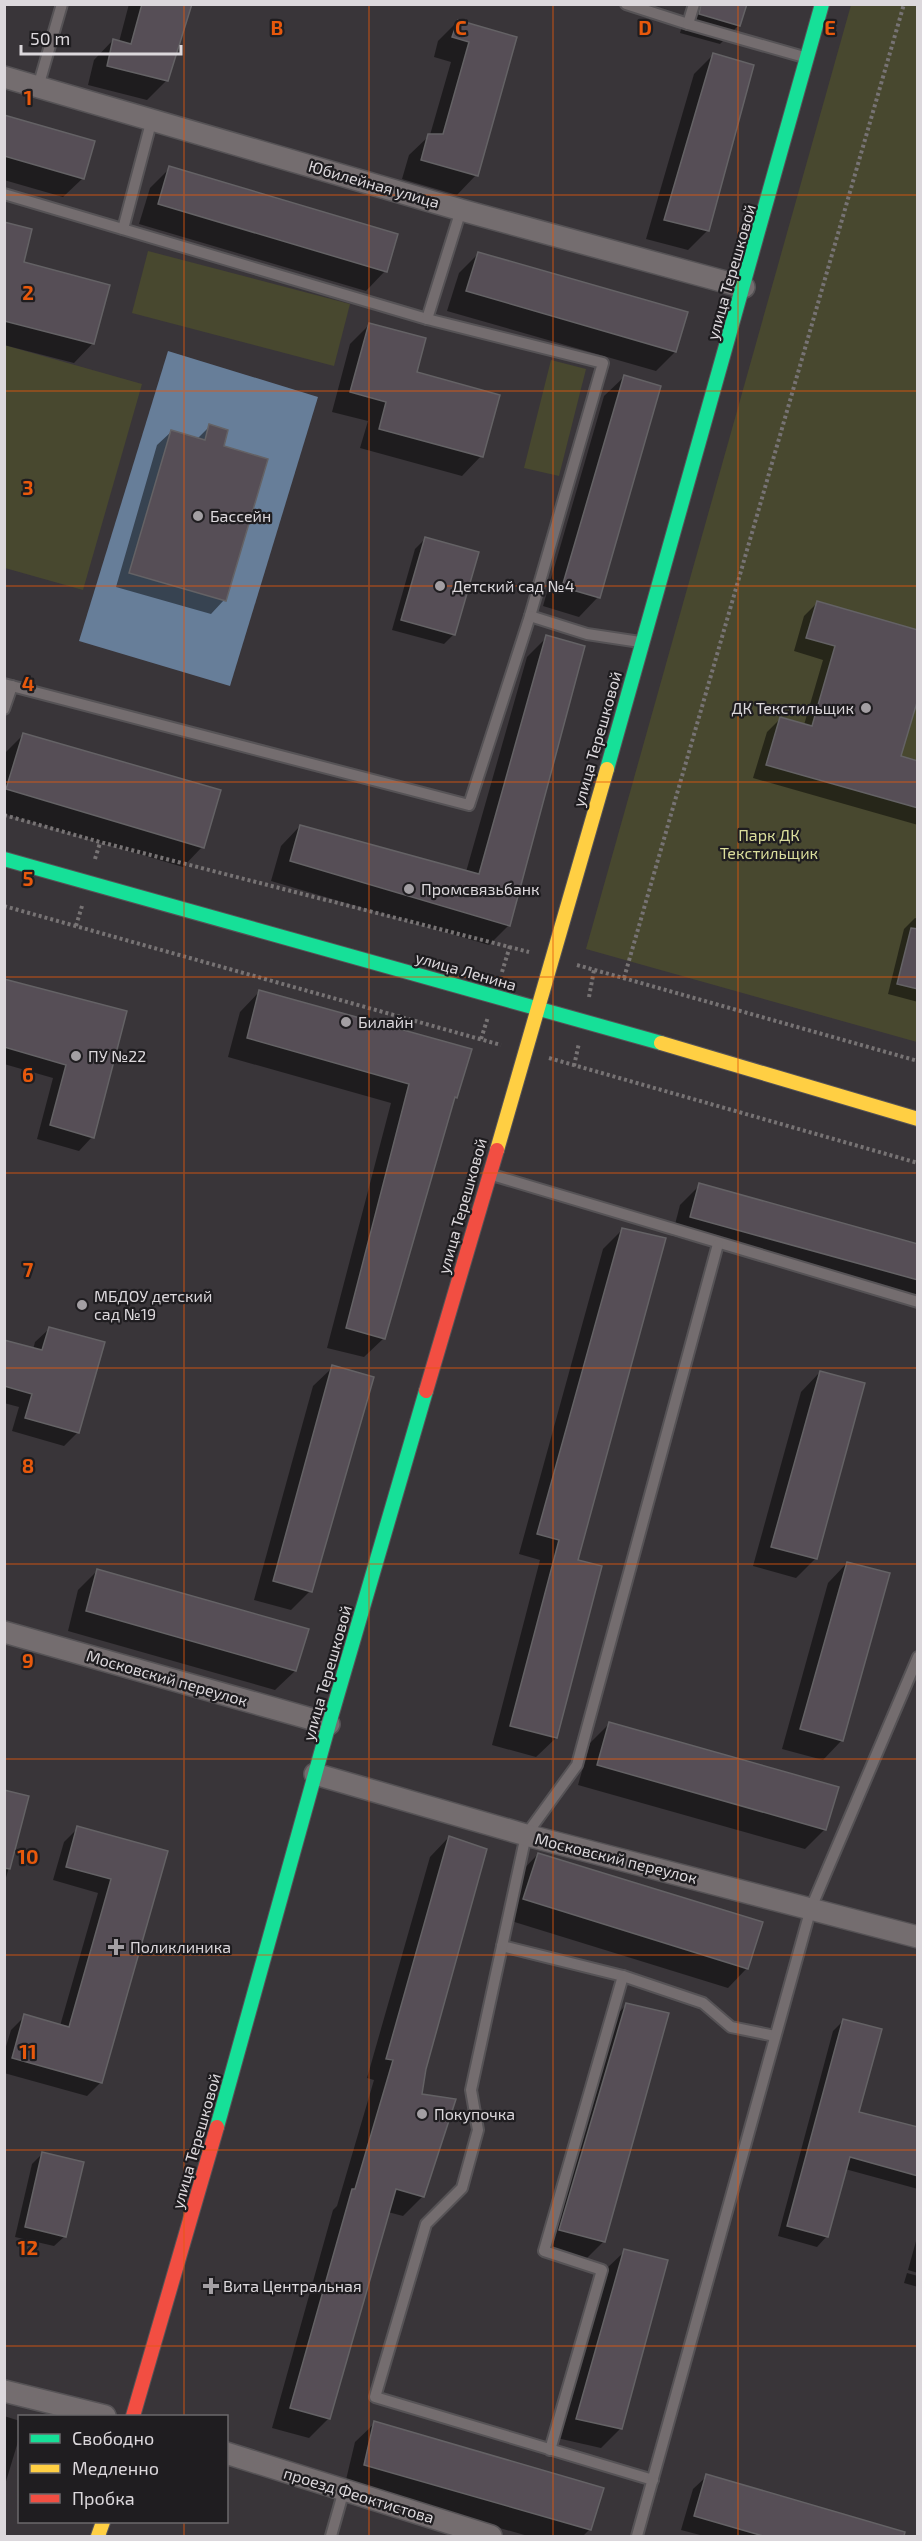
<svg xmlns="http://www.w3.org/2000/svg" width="922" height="2541" viewBox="0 0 922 2541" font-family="'Exo 2',sans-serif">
<rect width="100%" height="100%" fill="#393539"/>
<g fill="#48482f">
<polygon points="851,5 917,5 917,1042 586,949"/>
<polygon points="148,251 350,304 334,366 132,313"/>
<polygon points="4,345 142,384 83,590 5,568"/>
<polygon points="551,360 586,369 559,476 524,468"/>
</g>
<polygon fill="#677e99" points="168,351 318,397 230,686 79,641"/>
<g fill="#0007">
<polygon points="129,4 190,4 167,80 147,100 88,85 94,60 113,40 119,42"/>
<polygon points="689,4 745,4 739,25 720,44 680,33"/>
<polygon points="458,21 515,38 476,175 457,195 402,179 409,155 430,135 451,62 434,57 438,41"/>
<polygon points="713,55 708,230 688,250 646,239 694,74"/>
<polygon points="4,117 83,178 63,197 4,180"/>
<polygon points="170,168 385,271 366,291 139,224 150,188"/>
<polygon points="4,224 22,263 93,343 74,363 4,345"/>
<polygon points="478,254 675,352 656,371 447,311 459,273"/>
<polygon points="370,324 415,373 481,456 462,476 360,448 368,421 332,412 350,344"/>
<polygon points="624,377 598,597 579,617 543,606 604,396"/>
<polygon points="210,426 222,447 224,600 211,614 116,587 157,445 171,432 197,439"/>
<polygon points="426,538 454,634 444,644 392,630 415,549"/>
<polygon points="817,603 899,757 918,762 918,825 753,778 767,732 781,718 804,725 823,660 794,651 804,616"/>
<polygon points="547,637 583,647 508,926 489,945 271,881 281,846 300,826 466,872 527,657"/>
<polygon points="24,734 219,791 202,847 183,867 4,814 4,754"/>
<polygon points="915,918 918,919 918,1002 888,994 904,929"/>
<polygon points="4,981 125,1012 92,1137 79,1151 37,1139 53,1078 4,1064"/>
<polygon points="259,992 456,1097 452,1100 384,1338 364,1357 327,1348 391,1103 228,1057 240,1012"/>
<polygon points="700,1185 918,1245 918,1304 672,1236 680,1205"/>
<polygon points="622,1230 576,1561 600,1567 556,1738 536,1757 492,1745 540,1560 519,1554 603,1249"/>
<polygon points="49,1329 78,1432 64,1446 12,1431 19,1407 4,1403 4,1342 33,1350 35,1342"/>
<polygon points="333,1367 310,1591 291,1610 254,1600 313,1386"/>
<polygon points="820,1372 863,1384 815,1559 796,1578 753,1566 801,1392"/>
<polygon points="847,1563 842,1740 823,1760 782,1749 828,1583"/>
<polygon points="97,1571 307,1630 295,1671 275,1690 68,1631 78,1590"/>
<polygon points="609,1724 825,1829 805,1849 578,1785 590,1743"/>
<polygon points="4,1791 28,1797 4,1885"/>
<polygon points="78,1828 166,1852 101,2082 87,2096 4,2073 4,2053 11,2030 25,2016 60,2026 98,1893 53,1880 64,1842"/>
<polygon points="449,1837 420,2095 423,2196 403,2216 388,2212 329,2418 309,2438 272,2428 333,2210 337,2206 374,2080 367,2078 430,1857"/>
<polygon points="538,1854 747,1968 728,1988 505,1919 519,1874"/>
<polygon points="626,2005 667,2014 603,2242 584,2261 540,2249 607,2025"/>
<polygon points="844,2020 858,2113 918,2129 918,2189 845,2169 827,2236 817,2247 778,2236 833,2031"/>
<polygon points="42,2154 65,2236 54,2246 15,2237 32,2164"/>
<polygon points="918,2234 918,2273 908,2270"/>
<polygon points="625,2251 621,2428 601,2448 557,2438 605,2270"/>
<polygon points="907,2273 918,2276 918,2287 904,2283"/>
<polygon points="4,2416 20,2421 20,2435 4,2488"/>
<polygon points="375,2423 590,2529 583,2536 528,2536 345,2484 355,2442"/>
<polygon points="707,2476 886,2528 883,2536 704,2536 681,2530 693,2489"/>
</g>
<g fill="#564e56" stroke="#646265" stroke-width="1.5">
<polygon points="142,4 192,4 168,81 107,66 113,39 131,44"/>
<polygon points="701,4 747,4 740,26 699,14"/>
<polygon points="458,20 517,37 478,176 421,160 428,134 443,134 469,42 452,37"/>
<polygon points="713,53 754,65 709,231 664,220"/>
<polygon points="4,115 95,141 84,179 4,156"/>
<polygon points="169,166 398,234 387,272 158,204"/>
<polygon points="4,222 32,229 24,262 110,285 94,344 4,321"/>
<polygon points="478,252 688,312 676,352 466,291"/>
<polygon points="369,323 426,338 417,372 500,395 483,457 379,429 386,402 350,392"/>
<polygon points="624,375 661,386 600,598 562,587"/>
<polygon points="209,424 228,430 224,446 268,459 226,601 129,573 171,430 205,440"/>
<polygon points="425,537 479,552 455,635 401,620"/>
<polygon points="817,601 918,630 918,699 901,756 918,761 918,808 766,765 780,717 812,726 835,646 806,638"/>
<polygon points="546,635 585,646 510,926 290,861 300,825 479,874"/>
<polygon points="23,733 221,790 204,848 6,789"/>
<polygon points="911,928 918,929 918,989 897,984"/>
<polygon points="4,979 127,1011 94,1138 50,1125 66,1065 4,1047"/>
<polygon points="259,990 472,1049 457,1098 455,1097 385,1339 346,1328 409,1084 247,1038"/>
<polygon points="699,1183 918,1244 918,1280 690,1217"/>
<polygon points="622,1228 666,1238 578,1560 602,1566 557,1738 510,1726 559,1540 537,1534"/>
<polygon points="49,1327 105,1342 79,1433 25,1418 32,1394 4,1386 4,1340 42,1350"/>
<polygon points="332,1365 374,1377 312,1592 273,1581"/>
<polygon points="820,1371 865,1383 817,1559 771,1547"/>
<polygon points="847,1562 890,1573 843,1741 800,1729"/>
<polygon points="97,1569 309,1629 296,1671 86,1611"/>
<polygon points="609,1722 839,1787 826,1830 597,1765"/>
<polygon points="4,1790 29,1796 10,1869 4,1868"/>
<polygon points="77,1826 168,1851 102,2083 12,2058 24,2014 69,2027 111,1879 66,1867"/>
<polygon points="449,1836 487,1849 426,2069 422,2094 456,2099 424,2197 396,2189 330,2419 290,2408 352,2189 355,2189 393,2060 386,2059"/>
<polygon points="538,1853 763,1922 748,1969 523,1899"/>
<polygon points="626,2003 669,2013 605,2242 559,2230"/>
<polygon points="843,2019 882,2029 859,2112 918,2127 918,2176 850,2157 828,2237 787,2226"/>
<polygon points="42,2152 84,2162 66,2237 25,2227"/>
<polygon points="624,2249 668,2260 622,2429 576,2419"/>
<polygon points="374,2421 604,2488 591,2530 364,2465"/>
<polygon points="706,2474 905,2532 904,2536 763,2536 694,2516"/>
</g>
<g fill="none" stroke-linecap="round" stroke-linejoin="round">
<g stroke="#565356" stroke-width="14">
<g id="lane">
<polyline points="626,4 688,24"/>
<polyline points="694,4 688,24 804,57"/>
<polyline points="38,87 62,4"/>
<polyline points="4,194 427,319 603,363 530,616 469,805 4,684"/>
<polyline points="123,229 152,119"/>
<polyline points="427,319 461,210"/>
<polyline points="530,616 587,634 640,642"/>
<polyline points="4,709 12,686"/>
<polyline points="492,1175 918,1302"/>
<polyline points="502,1946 623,1976"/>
<polyline points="550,2450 602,2270 544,2251 623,1976 703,2003 731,2027 775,2036"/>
<polyline points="653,2480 375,2397 426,2224 462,2188 478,2130 471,2090 526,1835 577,1765 718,1244"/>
<polyline points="331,2536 344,2490"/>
<polyline points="637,2536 811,1908 918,1657"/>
</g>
</g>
<g stroke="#565356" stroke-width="24">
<g id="street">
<polyline points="4,77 461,210 744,287"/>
<polyline points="4,1632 329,1724"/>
<polyline points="315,1774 526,1835 918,1937"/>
<polyline points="4,2391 105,2416"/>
<polyline points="226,2453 491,2536"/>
</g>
</g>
<g stroke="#565356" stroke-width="16">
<g id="fast">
<polyline points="607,769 822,4"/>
<polyline points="4,859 661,1043"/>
<polyline points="217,2127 329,1724 426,1391"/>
</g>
</g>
<g stroke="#565356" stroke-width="16">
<g id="slow">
<polyline points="661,1043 918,1119"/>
<polyline points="497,1150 607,769"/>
<polyline points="98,2536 103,2522"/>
</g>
</g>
<g stroke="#565356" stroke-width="16">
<g id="jam">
<polyline points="426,1391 497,1150"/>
<polyline points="133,2416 217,2127"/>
</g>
</g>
<g stroke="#777374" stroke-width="4" stroke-dasharray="3 3" stroke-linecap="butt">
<polyline points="4,815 100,842 529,952"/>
<polyline points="95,859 100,843"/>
<polyline points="4,906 501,1045"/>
<polyline points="76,926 82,906"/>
<polyline points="577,965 918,1061"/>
<polyline points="502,972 510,946"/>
<polyline points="624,978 904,4"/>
<polyline points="589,997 594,970"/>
<polyline points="481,1039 488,1017"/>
<polyline points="549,1058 918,1163"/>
<polyline points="574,1066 579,1043"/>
</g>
<use href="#lane" stroke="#746d6f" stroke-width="10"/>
<use href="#street" stroke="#746d6f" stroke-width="21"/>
<use href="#fast" stroke="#16e098" stroke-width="14"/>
<use href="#slow" stroke="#ffcf43" stroke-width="14"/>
<use href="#jam" stroke="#f24e42" stroke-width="14"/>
</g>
<path fill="none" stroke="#e8590c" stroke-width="1.5" stroke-opacity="0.55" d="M 184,4 L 184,2416M 369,4 L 369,2536M 553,4 L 553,2536M 738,4 L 738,2536M 4,195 L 918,195M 4,391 L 918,391M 4,586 L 918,586M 4,782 L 918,782M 4,977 L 918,977M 4,1173 L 918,1173M 4,1368 L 918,1368M 4,1564 L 918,1564M 4,1759 L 918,1759M 4,1955 L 918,1955M 4,2150 L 918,2150M 4,2346 L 918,2346M 184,2522 L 184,2536"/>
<g fill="#a39fa3" stroke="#1f1d20" stroke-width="2">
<circle cx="198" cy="516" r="6"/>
<circle cx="440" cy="586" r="6"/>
<circle cx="866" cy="708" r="6"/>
<circle cx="409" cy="889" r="6"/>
<circle cx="346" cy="1022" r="6"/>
<circle cx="76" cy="1056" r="6"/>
<circle cx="82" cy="1305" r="6"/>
<path d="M113 1938h6v6h6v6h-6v6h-6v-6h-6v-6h6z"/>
<circle cx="422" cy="2114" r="6"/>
<path d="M208 2277h6v6h6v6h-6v6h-6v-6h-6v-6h6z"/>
</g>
<g text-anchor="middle" stroke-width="4.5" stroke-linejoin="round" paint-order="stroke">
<g font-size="16" fill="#dcd8dc" stroke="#1f1d20">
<text transform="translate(374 184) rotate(16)" y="6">Юбилейная улица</text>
<text transform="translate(731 272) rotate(-74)" y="6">улица Терешковой</text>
<text transform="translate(597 739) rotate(-74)" y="6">улица Терешковой</text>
<text transform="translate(466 971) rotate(16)" y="6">улица Ленина</text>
<text transform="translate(462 1206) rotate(-74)" y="6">улица Терешковой</text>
<text transform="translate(327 1673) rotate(-74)" y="6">улица Терешковой</text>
<text transform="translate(167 1678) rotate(16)" y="6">Московский переулок</text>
<text transform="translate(616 1858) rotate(14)" y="6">Московский переулок</text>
<text transform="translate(196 2141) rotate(-74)" y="6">улица Терешковой</text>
<text transform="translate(359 2495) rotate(17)" y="6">проезд Феоктистова</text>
</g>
<g font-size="16" fill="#dcd8dc" stroke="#1f1d20" text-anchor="start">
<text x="210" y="522">Бассейн</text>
<text x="452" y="592">Детский сад №4</text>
<text x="854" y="714" text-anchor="end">ДК Текстильщик</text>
<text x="421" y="895">Промсвязьбанк</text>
<text x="358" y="1028">Билайн</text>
<text x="88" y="1062">ПУ №22</text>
<text x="94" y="1302">МБДОУ детский<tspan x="94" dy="18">сад №19</tspan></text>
<text x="130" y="1953">Поликлиника</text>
<text x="434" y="2120">Покупочка</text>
<text x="223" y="2292">Вита Центральная</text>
</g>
<g font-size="16" fill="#dbde9c" stroke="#1f1d20">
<text x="769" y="841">Парк ДК<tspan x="769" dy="18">Текстильщик</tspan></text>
</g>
</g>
<g font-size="20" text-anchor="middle" font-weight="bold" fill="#e8590c" stroke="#1f1d20" stroke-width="4.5" stroke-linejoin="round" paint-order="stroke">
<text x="277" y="35">B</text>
<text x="461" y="35">C</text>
<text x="645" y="35">D</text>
<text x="830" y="35">E</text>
<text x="28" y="105">1</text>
<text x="28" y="300">2</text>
<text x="28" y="495">3</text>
<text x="28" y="691">4</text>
<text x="28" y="886">5</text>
<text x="28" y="1082">6</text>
<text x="28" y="1277">7</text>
<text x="28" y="1473">8</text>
<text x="28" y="1668">9</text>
<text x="28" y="1864">10</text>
<text x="28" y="2059">11</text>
<text x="28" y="2255">12</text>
</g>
<rect width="922" height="2541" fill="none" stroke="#dcd8dc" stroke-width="12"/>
<rect x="18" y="2415" width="210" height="108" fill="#1f1d20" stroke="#6b686b" stroke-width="1.5"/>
<rect x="30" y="2434" width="30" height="9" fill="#16e098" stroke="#6b686b" stroke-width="1.5"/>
<text x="72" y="2445" font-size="18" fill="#dcd8dc">Свободно</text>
<rect x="30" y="2464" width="30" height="9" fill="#ffcf43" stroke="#6b686b" stroke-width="1.5"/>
<text x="72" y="2475" font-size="18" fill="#dcd8dc">Медленно</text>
<rect x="30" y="2494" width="30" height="9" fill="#f24e42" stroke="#6b686b" stroke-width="1.5"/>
<text x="72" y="2505" font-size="18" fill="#dcd8dc">Пробка</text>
<path d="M21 45v9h160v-9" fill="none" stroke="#dcd8dc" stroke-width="3"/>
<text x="30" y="45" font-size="18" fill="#dcd8dc" stroke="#1f1d20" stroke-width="4.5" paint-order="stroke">50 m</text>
</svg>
